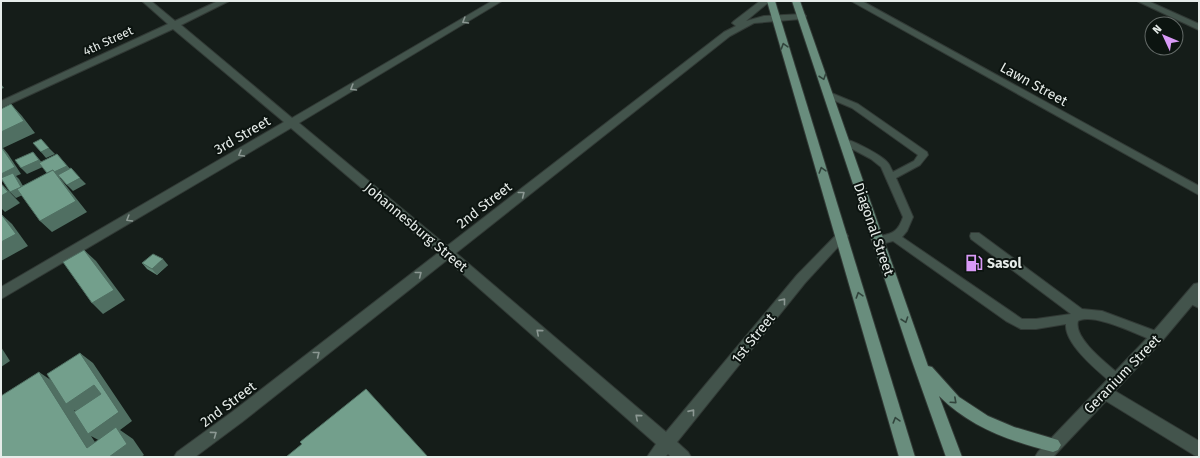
<svg xmlns="http://www.w3.org/2000/svg" width="1200" height="458" viewBox="0 0 1200 458" font-family="'Fira Sans',sans-serif">
<rect width="100%" height="100%" fill="#151d19"/>
<g fill="none" stroke-linecap="round" stroke-linejoin="round">
<g stroke="#323a36" stroke-width="2">
<g id="lane">
<path d="M 829,92 L 858,104 L 927,152 L 928,155 L 920,165 L 896,178 L 913,217 L 907,231 L 902,237 L 1022,319 L 1036,319 L 1071,314 L 971,239 L 970,236 L 971,233 L 979,233 L 1082,309 L 1102,311 L 1161,333 L 1163,337 L 1161,341 L 1157,342 C 1140,336 1094,312 1078,321 C 1073,339 1109,365 1121,376 L 1123,380 L 1121,384 L 1117,385 L 1113,384 C 1099,372 1064,344 1066,324 L 1036,329 L 1021,329 L 1006,321 L 893,241 L 878,245 L 874,244 L 873,241 L 874,238 C 890,233 897,235 903,217 L 881,167 L 871,159 L 841,143 L 840,141 L 841,139 C 848,137 883,156 888,163 C 890,165 891,169 893,172 L 914,161 L 918,155 L 852,108 L 826,97 L 825,95 L 826,93 Z"/>
<polygon points="1191,294 1199,298 1199,308 1187,302 1186,299 1187,296"/>
</g>
</g>
<g stroke="#323a36" stroke-width="2">
<g id="street">
<polygon points="142,1 151,1 175,21 218,1 229,1 181,25 292,118 492,1 502,1 299,123 447,246 724,32 736,26 732,23 734,21 760,1 770,1 746,21 764,16 804,14 806,16 804,18 801,19 754,23 730,36 456,253 666,432 797,275 838,233 842,231 846,233 848,236 805,283 677,442 688,452 691,457 671,457 668,454 665,457 647,457 656,444 447,260 242,422 195,457 174,457 177,452 232,412 438,253 291,128 1,299 1,287 284,122 173,29 1,108 1,101 168,24"/>
<polygon points="851,1 862,1 1199,186 1199,195"/>
<polygon points="1137,1 1148,1 1199,24 1199,30"/>
<polygon points="1199,283 1199,297 1162,341 1115,391 1199,441 1199,457 1194,455 1106,401 1053,457 1035,457 1038,452 1152,333 1194,284"/>
</g>
</g>
<g stroke="#323a36" stroke-width="2">
<g id="primary">
<polygon points="767,1 775,1 915,457 899,457"/>
<path d="M 792,1 L 800,1 L 928,366 L 932,367 L 959,397 L 988,416 L 1014,427 L 1058,440 L 1061,445 L 1058,450 L 1053,452 C 1010,441 971,428 939,396 L 962,457 L 946,457 L 912,361 Z"/>
</g>
</g>
<use href="#lane" fill="#43544c" fill-rule="evenodd"/>
<use href="#street" fill="#43544c" fill-rule="evenodd"/>
<use href="#primary" fill="#698d7d" fill-rule="evenodd"/>
</g>
<polygon fill="#638978" points="142,263 168,265 157,275 147,269"/>
<g fill="#506f62">
<polygon points="1,84 4,88 1,89"/>
<polygon points="11,104 22,116 35,133 3,148 8,154 21,174 16,176 19,179 27,193 16,198 10,192 15,176 3,182 1,180 1,132"/>
<polygon points="49,148 55,154 46,158 41,152"/>
<polygon points="33,152 45,166 27,174 21,168"/>
<polygon points="57,154 73,172 60,178 87,212 52,232 40,221 49,175"/>
<polygon points="80,178 86,184 73,191 67,185"/>
<polygon points="1,183 20,203 5,212 1,208"/>
<polygon points="1,214 12,224 28,246 1,261"/>
<polygon points="84,250 96,261 125,300 103,314 92,303"/>
<polygon points="163,259 168,265 157,275 152,269"/>
<polygon points="1,347 10,361 1,367"/>
<polygon points="80,353 93,363 132,421 120,430 133,439 144,455 141,457 109,457 102,442 91,436 105,457 87,448 39,372 58,385 94,385 107,394 79,413 74,410 89,433 119,412"/>
</g>
<g fill="#739f8c" stroke="#506f62">
<polygon points="11,104 24,121 1,132 1,109"/>
<polygon points="41,139 49,148 41,152 33,143"/>
<polygon points="1,148 2,148 15,167 1,174"/>
<polygon points="33,152 39,160 21,168 15,160"/>
<polygon points="57,154 67,166 54,172 53,170 47,173 39,163"/>
<polygon points="71,168 80,178 67,185 58,175"/>
<polygon points="53,170 76,201 40,221 17,189"/>
<polygon points="13,173 21,187 10,192 1,178"/>
<polygon points="1,184 8,192 1,196"/>
<polygon points="1,214 16,234 1,242"/>
<polygon points="84,250 114,290 92,303 63,262"/>
<polygon points="153,254 163,259 152,269 142,263"/>
<polygon points="80,353 119,412 88,434 74,412 101,394 94,385 66,404 47,374"/>
<polygon points="39,372 87,448 116,427 127,444 109,457 1,457 1,396"/>
<polygon points="366,389 428,457 286,457 302,444 300,442"/>
</g>
<defs><path id="oneway-chevron" d="M-2-3.5L2.5 0L-2 3.5" fill="none" stroke-width="1.6" stroke-linecap="round" stroke-linejoin="round"/></defs>
<g stroke="#8c9893">
<use href="#oneway-chevron" transform="translate(465 21) rotate(149)"/>
<use href="#oneway-chevron" transform="translate(353 88) rotate(149)"/>
<use href="#oneway-chevron" transform="translate(241 154) rotate(150)"/>
<use href="#oneway-chevron" transform="translate(522 194) rotate(-38)"/>
<use href="#oneway-chevron" transform="translate(129 219) rotate(149)"/>
<use href="#oneway-chevron" transform="translate(419 274) rotate(-38)"/>
<use href="#oneway-chevron" transform="translate(783 301) rotate(-51)"/>
<use href="#oneway-chevron" transform="translate(539 332) rotate(-139)"/>
<use href="#oneway-chevron" transform="translate(317 354) rotate(-38)"/>
<use href="#oneway-chevron" transform="translate(692 412) rotate(-51)"/>
<use href="#oneway-chevron" transform="translate(638 417) rotate(-139)"/>
<use href="#oneway-chevron" transform="translate(214 434) rotate(-36)"/>
</g>
<g stroke="#31443c">
<use href="#oneway-chevron" transform="translate(784 46) rotate(-107)"/>
<use href="#oneway-chevron" transform="translate(823 77) rotate(71)"/>
<use href="#oneway-chevron" transform="translate(822 170) rotate(-107)"/>
<use href="#oneway-chevron" transform="translate(859 295) rotate(-107)"/>
<use href="#oneway-chevron" transform="translate(905 320) rotate(71)"/>
<use href="#oneway-chevron" transform="translate(954 401) rotate(42)"/>
<use href="#oneway-chevron" transform="translate(896 420) rotate(-106)"/>
</g>
<defs>
<g id="fuel-bare" transform="scale(1.38)"><path d="M-5.5-6h7V0h2V4h1.3V-2.5L3-4.5l.8-.8L6-3V5H2.5V1h-1V6h-7ZM-4.2-4.7v3.2H.2V-4.7Z" fill="#d99af7" stroke="#0c1410" stroke-width="2.5" paint-order="stroke"/></g>
</defs>
<g fill-rule="evenodd">
<use href="#fuel-bare" x="974" y="263"/>
</g>
<g text-anchor="middle" stroke-width="4" stroke-linejoin="round" paint-order="stroke">
<g font-size="12" fill="#e6ece9" stroke="#0c1410">
<text transform="translate(108 41) rotate(-25)" y="4">4th Street</text>
</g>
<g font-size="14" fill="#e6ece9" stroke="#0c1410">
<text transform="translate(1034 84) rotate(29)" y="5">Lawn Street</text>
<text transform="translate(242 135) rotate(-30)" y="5">3rd Street</text>
<text transform="translate(484 205) rotate(-38)" y="5">2nd Street</text>
<text transform="translate(416 227) rotate(40)" y="5">Johannesburg Street</text>
<text transform="translate(874 229) rotate(71)" y="5">Diagonal Street</text>
<text transform="translate(753 338) rotate(-51)" y="5">1st Street</text>
<text transform="translate(1122 374) rotate(-46)" y="5">Geranium Street</text>
<text transform="translate(228 404) rotate(-37)" y="5">2nd Street</text>
</g>
<g font-size="14" font-weight="bold" fill="#e6ece9" stroke="#0c1410" text-anchor="start">
<text x="987" y="268">Sasol</text>
</g>
</g>
<rect width="1200" height="458" fill="none" stroke="#e6ece9" stroke-width="4"/>
<g transform="translate(1164 36) rotate(314)"><circle r="19" fill="#0c1410" stroke="#636a67"/>
<path d="M0-3L7 15L0 10L-7 15Z" fill="#d99af7"/>
<text y="-6" font-size="11" font-weight="bold" text-anchor="middle" fill="#e6ece9">N</text>
</g>
</svg>
